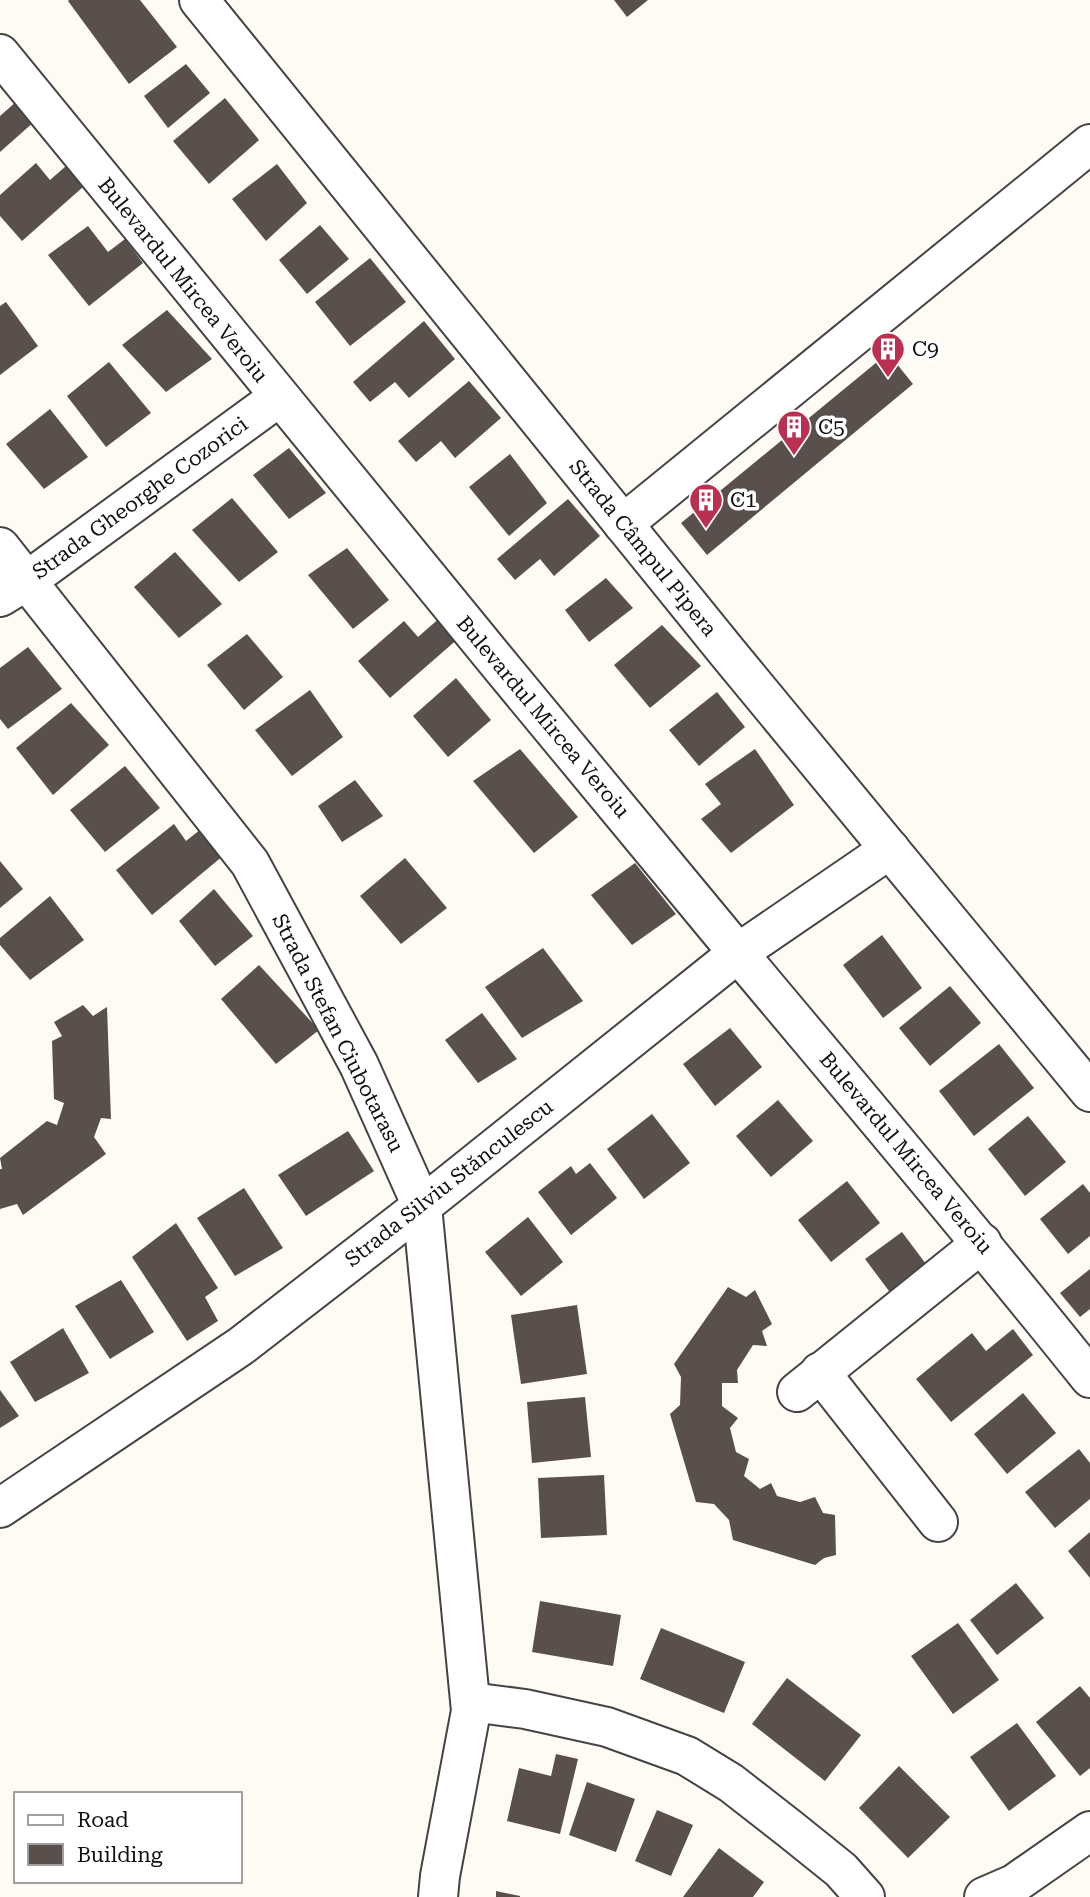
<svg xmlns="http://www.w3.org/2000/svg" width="1090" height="1897" viewBox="0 0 1090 1897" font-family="'Roboto Serif',serif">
<rect width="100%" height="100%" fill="#fefbf5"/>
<g fill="#59504d">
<polygon points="69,0 140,0 177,47 129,84 68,1"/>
<polygon points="614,0 648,0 627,17"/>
<polygon points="186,64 210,93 168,128 144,96"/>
<polygon points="225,98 259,140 209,184 173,141"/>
<polygon points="17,101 35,121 0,152 0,116"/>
<polygon points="74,159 92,179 22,241 0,216 0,195 36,163 50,180"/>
<polygon points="277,164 307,203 266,241 232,199"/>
<polygon points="320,225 349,259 307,294 279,260"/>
<polygon points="88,226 108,252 125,239 143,263 89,306 48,255"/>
<polygon points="370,258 406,302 350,346 315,302"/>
<polygon points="6,302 38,346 0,375 0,306"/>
<polygon points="167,310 212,359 166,392 122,345"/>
<polygon points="424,321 455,359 409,398 395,382 370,402 353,382"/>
<polygon points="888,353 913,384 707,555 681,523"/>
<polygon points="109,362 151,413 106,447 67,396"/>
<polygon points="469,381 501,418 455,458 441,441 416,462 398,441"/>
<polygon points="50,409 88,457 44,489 6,444"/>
<polygon points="289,448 326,493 289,519 253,475"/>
<polygon points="510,454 547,503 509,536 469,487"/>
<polygon points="232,498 278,552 239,582 192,530"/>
<polygon points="568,499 600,536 554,576 540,559 515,580 497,559"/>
<polygon points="347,548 389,600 353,629 308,575"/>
<polygon points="175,552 222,604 179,638 134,587"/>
<polygon points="606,578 633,608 589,642 565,610"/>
<polygon points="442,616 460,637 390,698 358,661 404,621 418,637"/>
<polygon points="662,625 701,666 650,708 614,665"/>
<polygon points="247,634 283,677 244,710 207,665"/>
<polygon points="28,647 62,689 8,729 0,719 0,668"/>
<polygon points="456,678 491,720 448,757 413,716"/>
<polygon points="310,690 343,737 292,776 255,730"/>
<polygon points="717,692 745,727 699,766 669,730"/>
<polygon points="71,703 109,745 53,795 16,748"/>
<polygon points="520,749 578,817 534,853 473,781"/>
<polygon points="755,749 794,805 731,853 701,819 721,804 705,784"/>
<polygon points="125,766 160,808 105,852 70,810"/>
<polygon points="355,780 383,816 342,842 318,806"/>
<polygon points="210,822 230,850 152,915 116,870 174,824 186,841"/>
<polygon points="405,858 447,908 401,944 360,896"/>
<polygon points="0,861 23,889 0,908"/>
<polygon points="635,863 676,914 632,945 591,895"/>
<polygon points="214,889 253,936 215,966 179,921"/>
<polygon points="50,896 84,940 30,980 0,945 0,938"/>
<polygon points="882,935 922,988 883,1018 843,965"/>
<polygon points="543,948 583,1001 522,1038 485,987"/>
<polygon points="259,965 319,1030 276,1064 221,999"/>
<polygon points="950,986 981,1023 930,1066 899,1028"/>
<polygon points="83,1005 93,1016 107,1007 111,1119 101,1118 94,1137 106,1154 23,1215 17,1204 0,1209 0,1169 2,1169 0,1158 47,1121 57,1125 64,1103 54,1099 52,1041 62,1036 54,1022"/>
<polygon points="482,1013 517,1059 478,1083 445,1040"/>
<polygon points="730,1028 762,1067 715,1106 683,1064"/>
<polygon points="999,1044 1034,1088 974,1136 939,1091"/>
<polygon points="778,1100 813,1141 771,1177 736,1136"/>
<polygon points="652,1114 690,1163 644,1199 607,1149"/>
<polygon points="1028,1116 1066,1162 1025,1196 988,1149"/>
<polygon points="348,1131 374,1171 306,1216 278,1175"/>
<polygon points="590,1163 617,1198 571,1235 538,1192 571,1166 576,1174"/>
<polygon points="847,1181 880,1223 831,1262 798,1220"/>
<polygon points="1083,1184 1090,1193 1090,1236 1068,1254 1040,1219"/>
<polygon points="244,1188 283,1248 235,1276 197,1218"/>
<polygon points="528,1217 563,1262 521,1296 485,1252"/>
<polygon points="176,1223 218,1288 205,1297 218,1321 187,1341 132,1257"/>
<polygon points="902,1232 929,1268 892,1295 865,1259"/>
<polygon points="1090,1269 1090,1309 1080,1317 1060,1293"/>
<polygon points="121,1280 154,1332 110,1359 75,1306"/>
<polygon points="728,1287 746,1297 755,1290 772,1324 762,1331 767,1346 753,1345 737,1370 738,1383 722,1383 722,1406 738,1418 730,1428 736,1452 749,1459 744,1476 760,1489 771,1483 777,1496 800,1502 815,1497 823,1513 835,1515 836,1555 824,1558 815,1565 733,1540 729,1520 714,1504 696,1502 670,1414 680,1405 681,1377 674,1364"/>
<polygon points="577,1305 587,1374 521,1384 511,1315"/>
<polygon points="63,1328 89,1373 35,1402 10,1362"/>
<polygon points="1013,1329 1033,1355 951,1422 916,1379 972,1333 986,1351"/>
<polygon points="0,1390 19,1416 0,1428"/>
<polygon points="1023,1393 1056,1433 1007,1474 974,1434"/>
<polygon points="585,1397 591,1457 532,1463 527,1402"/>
<polygon points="1079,1449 1090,1463 1090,1499 1055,1528 1025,1492"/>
<polygon points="604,1475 607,1535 541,1538 538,1478"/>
<polygon points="1090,1532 1090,1578 1068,1551"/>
<polygon points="1016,1583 1044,1618 997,1655 970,1620"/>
<polygon points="540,1601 621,1615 613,1666 532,1652"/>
<polygon points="958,1623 999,1680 953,1714 911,1656"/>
<polygon points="661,1628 745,1662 724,1713 640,1679"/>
<polygon points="787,1678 861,1735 825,1781 752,1724"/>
<polygon points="1080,1686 1090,1698 1090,1768 1080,1776 1036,1722"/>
<polygon points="1017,1723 1056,1776 1009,1811 970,1757"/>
<polygon points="556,1754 578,1759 560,1834 507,1821 519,1768 551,1776"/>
<polygon points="899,1766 950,1817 908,1858 859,1808"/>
<polygon points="587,1782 635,1799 616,1852 569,1835"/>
<polygon points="657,1810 693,1825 671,1876 635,1861"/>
<polygon points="719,1848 764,1882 753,1897 683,1897"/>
<polygon points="496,1891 520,1896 520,1897 496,1897"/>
</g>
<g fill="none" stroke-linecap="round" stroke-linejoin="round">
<g stroke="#444" stroke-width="42">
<g id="street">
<polyline points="199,0 727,652 1090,1092"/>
<path d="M 0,54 C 245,355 490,655 738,953 C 856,1094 975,1234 1090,1378"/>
<polyline points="623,524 1090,144"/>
<polyline points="0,547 250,863 359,1065 422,1206 471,1711 440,1876 438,1897"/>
<polyline points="0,597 28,580 279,397"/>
<polyline points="820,1372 938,1522"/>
<polyline points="797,1392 982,1243"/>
<polyline points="0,1508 241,1346 422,1206 738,953 890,849"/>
<polyline points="471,1702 525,1709 607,1727 687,1756 731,1783 790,1829 841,1870 865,1897"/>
<polyline points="984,1897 1014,1884 1090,1831"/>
</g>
</g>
<use href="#street" stroke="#fff" stroke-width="38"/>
</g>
<defs>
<g id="building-pin" transform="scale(1.75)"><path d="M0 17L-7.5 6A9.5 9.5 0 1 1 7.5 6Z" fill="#b93050" stroke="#fff"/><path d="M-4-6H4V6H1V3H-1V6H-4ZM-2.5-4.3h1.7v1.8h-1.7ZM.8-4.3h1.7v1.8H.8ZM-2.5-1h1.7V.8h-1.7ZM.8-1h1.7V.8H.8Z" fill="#fff"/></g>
</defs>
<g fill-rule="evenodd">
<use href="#building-pin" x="888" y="349"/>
<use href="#building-pin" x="794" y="427"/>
<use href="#building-pin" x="706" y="500"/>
</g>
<g text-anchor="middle" stroke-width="7" stroke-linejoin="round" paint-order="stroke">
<g font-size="21" fill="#111" stroke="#fff">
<text transform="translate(183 280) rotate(51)" y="7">Bulevardul Mircea Veroiu</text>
<text transform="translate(140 498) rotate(-36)" y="7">Strada Gheorghe Cozorici</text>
<text transform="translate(643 548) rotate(51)" y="7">Strada Câmpul Pipera</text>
<text transform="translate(543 717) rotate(50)" y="7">Bulevardul Mircea Veroiu</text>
<text transform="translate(338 1033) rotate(63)" y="7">Strada Stefan Ciubotarasu</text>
<text transform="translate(906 1153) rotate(50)" y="7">Bulevardul Mircea Veroiu</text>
<text transform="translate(449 1183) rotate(-38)" y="7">Strada Silviu Stănculescu</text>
</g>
<g font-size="21" fill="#111" stroke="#fff" text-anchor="start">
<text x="912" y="356">C9</text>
<text x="818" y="434">C5</text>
<text x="730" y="507">C1</text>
</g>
</g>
<rect x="14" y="1792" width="228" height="91" fill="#ffffff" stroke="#a0a0a0" stroke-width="2"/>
<rect x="28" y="1815" width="35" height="10" fill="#ffffff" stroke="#a0a0a0" stroke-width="2"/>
<text x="77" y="1827" font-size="21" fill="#111111">Road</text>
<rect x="28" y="1844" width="35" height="21" fill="#59504d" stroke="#a0a0a0" stroke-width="2"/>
<text x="77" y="1862" font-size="21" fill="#111111">Building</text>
</svg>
